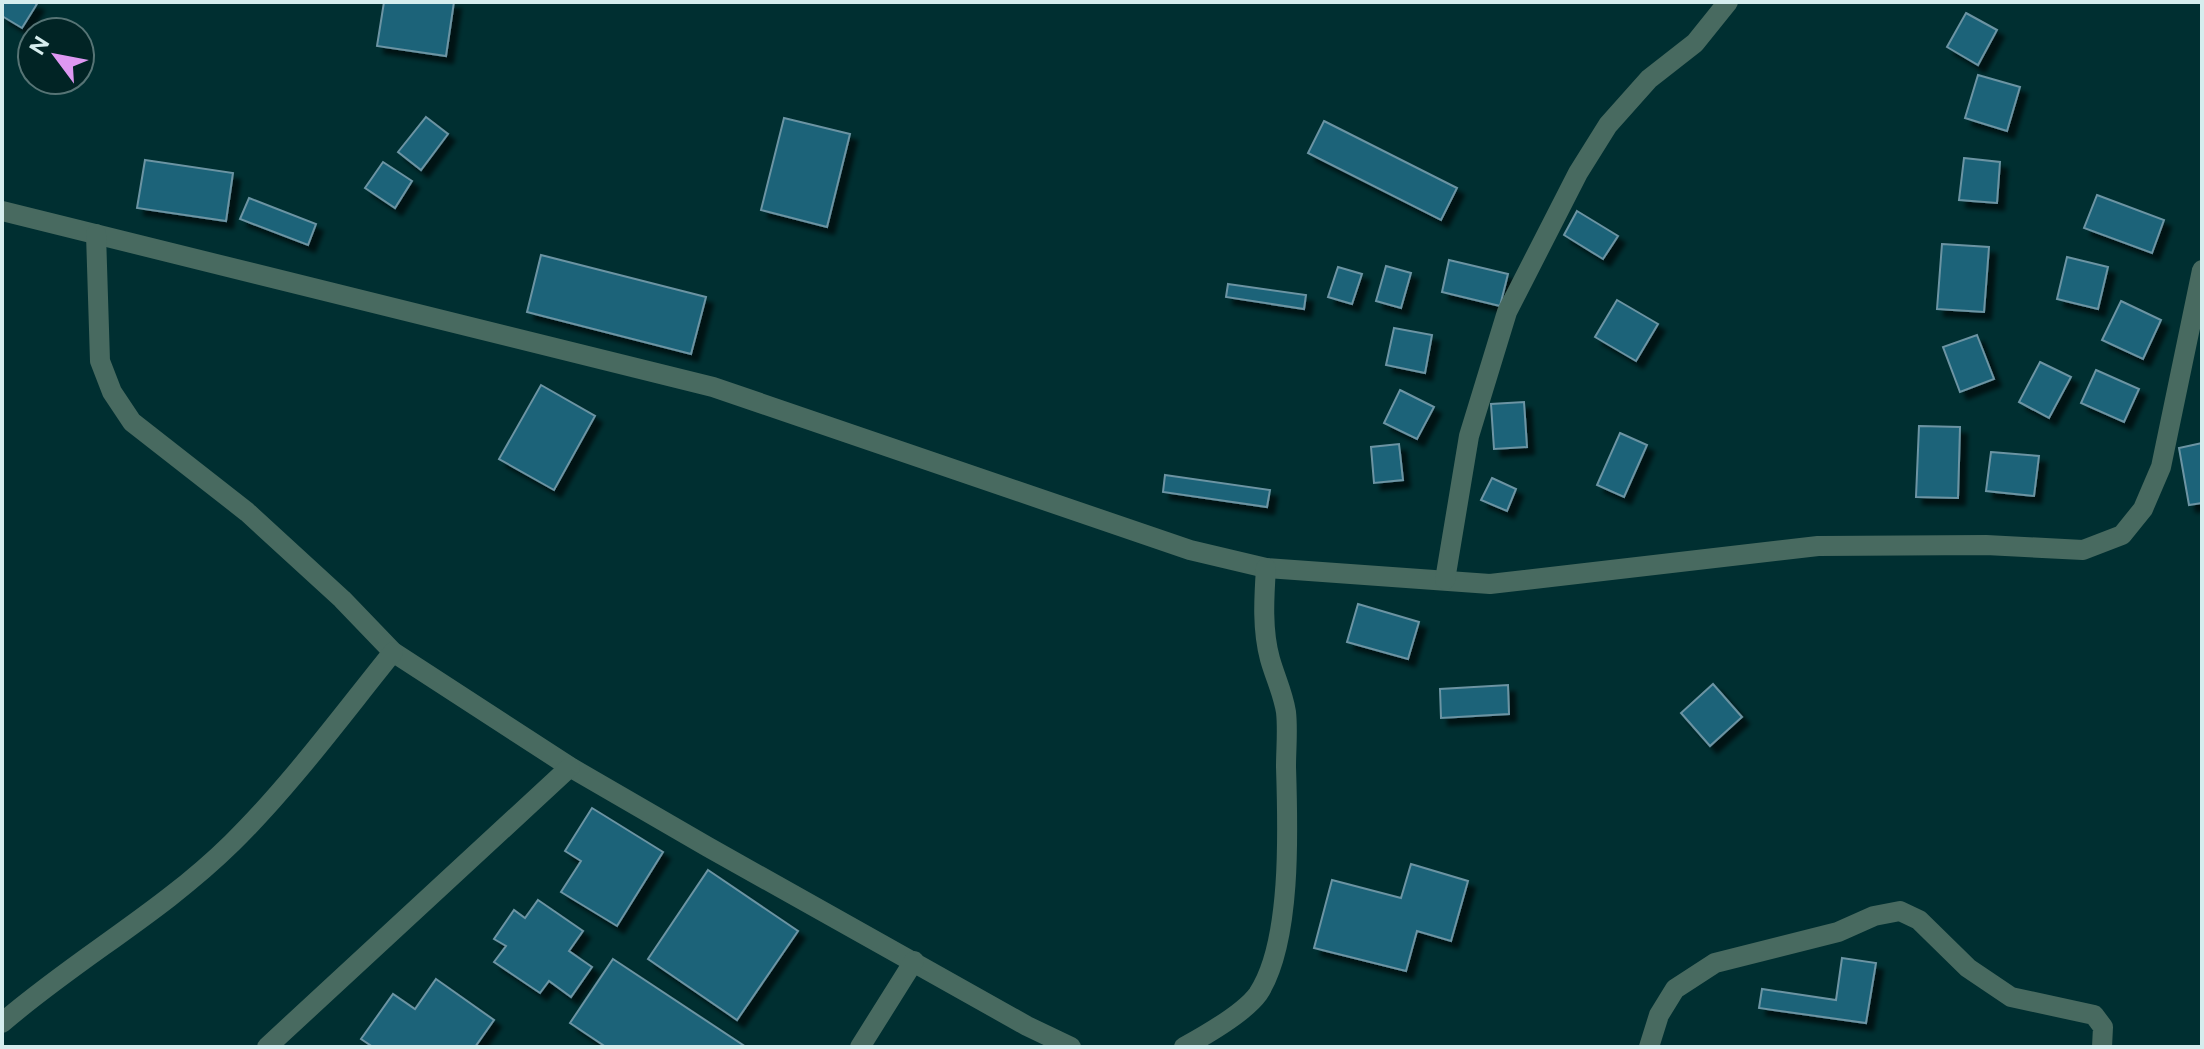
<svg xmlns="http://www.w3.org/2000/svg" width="2204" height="1049" viewBox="0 0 2204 1049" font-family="Figtree,sans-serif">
<defs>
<filter id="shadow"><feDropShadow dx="7" dy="7" stdDeviation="2" flood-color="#0009"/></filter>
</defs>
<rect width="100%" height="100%" fill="#002f31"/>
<g fill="#1c6379" stroke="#6c94a3" stroke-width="2" filter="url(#shadow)">
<polygon points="2,2 33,2 37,4 22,28 2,16"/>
<polygon points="384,2 454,2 446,56 377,46"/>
<polygon points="1966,13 1997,30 1978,65 1947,47"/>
<polygon points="1978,75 2020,87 2007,131 1965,118"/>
<polygon points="426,117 448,134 421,170 398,152"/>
<polygon points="784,118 850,134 827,227 761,210"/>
<polygon points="1324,121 1457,188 1441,220 1308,153"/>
<polygon points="1964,158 2000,162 1997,203 1959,200"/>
<polygon points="145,160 233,173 226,221 137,208"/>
<polygon points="383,162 412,181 395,208 365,188"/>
<polygon points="2097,195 2164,220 2152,253 2084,228"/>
<polygon points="249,198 316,224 308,245 240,219"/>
<polygon points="1577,211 1618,236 1603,259 1564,235"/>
<polygon points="1942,244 1989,247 1984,312 1937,309"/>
<polygon points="541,255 706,297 691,354 527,312"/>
<polygon points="2067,257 2108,267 2098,309 2057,299"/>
<polygon points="1449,260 1508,274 1500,306 1442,292"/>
<polygon points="1386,266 1411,273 1401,308 1376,301"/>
<polygon points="1338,267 1362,274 1352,304 1328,297"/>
<polygon points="1228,284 1306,295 1304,309 1226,297"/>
<polygon points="1617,300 1658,324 1636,361 1595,337"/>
<polygon points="2121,301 2161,320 2143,359 2102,340"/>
<polygon points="1394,328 1432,335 1425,373 1386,365"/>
<polygon points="1977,335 1994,379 1960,392 1943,347"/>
<polygon points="2040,362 2071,377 2049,418 2019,402"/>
<polygon points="2096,370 2139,389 2124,422 2081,403"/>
<polygon points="541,385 595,416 554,490 499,459"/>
<polygon points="1400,390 1434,407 1417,439 1384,423"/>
<polygon points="1524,402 1527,447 1494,449 1491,404"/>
<polygon points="1919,426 1960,427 1958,498 1916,497"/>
<polygon points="1620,433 1647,445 1624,497 1597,485"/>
<polygon points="2202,443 2202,503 2189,505 2179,448"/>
<polygon points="1399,444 1403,480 1374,483 1371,447"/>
<polygon points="1991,452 2039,456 2034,496 1986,491"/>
<polygon points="1165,475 1270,490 1267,507 1163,492"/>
<polygon points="1492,478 1516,489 1507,511 1481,500"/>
<polygon points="1358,604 1419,622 1408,659 1347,642"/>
<polygon points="1713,684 1742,717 1710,746 1681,713"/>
<polygon points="1508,685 1509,714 1441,718 1440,689"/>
<polygon points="592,808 663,852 617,926 561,892 581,861 565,851"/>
<polygon points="1411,864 1468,881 1451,941 1417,931 1406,971 1314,948 1332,880 1401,898"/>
<polygon points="708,870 798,931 737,1020 648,959"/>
<polygon points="538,900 583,931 569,951 592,967 571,997 549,981 540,993 494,962 506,946 494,939 514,910 525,918"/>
<polygon points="1842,958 1876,963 1866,1023 1759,1008 1762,989 1836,1000"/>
<polygon points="613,959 746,1047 606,1047 570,1023"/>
<polygon points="436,979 494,1020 475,1047 373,1047 361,1039 393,994 415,1009"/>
</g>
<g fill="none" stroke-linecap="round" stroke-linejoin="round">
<g stroke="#486a60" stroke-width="20">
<polyline points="2,211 713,387 1190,550 1266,568 1490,584 1818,546 1986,545 2083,550 2122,535 2143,509 2161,467 2202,270"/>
<polyline points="96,234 100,361 112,392 132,422 247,512 342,599 393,652 570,767 708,847 1027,1026 1071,1047"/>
<polyline points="1445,580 1469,436 1507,312 1578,173 1608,125 1649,79 1695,43 1728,2"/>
<path d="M 2,1023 C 76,959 162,912 232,843 C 290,786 342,715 393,652"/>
<polyline points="267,1047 570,767"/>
<polyline points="860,1047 914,961"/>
<path d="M 1184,1047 C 1204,1036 1245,1012 1258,994 C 1292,943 1288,828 1286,767 C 1286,749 1288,730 1286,712 C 1283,693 1275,677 1270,659 C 1262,630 1264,598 1266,568"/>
<polyline points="1649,1047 1659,1015 1675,989 1715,963 1838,932 1874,916 1900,911 1919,920 1968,968 2011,997 2094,1015 2103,1027 2102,1047"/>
</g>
</g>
<rect width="2204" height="1049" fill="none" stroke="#d6edee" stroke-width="8"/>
<g transform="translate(56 56) rotate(302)"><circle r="38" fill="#012425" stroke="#567475" stroke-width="2"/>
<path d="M0-6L14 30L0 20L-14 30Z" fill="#de98f2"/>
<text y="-12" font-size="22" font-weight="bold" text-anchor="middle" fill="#d6edee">N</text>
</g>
</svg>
